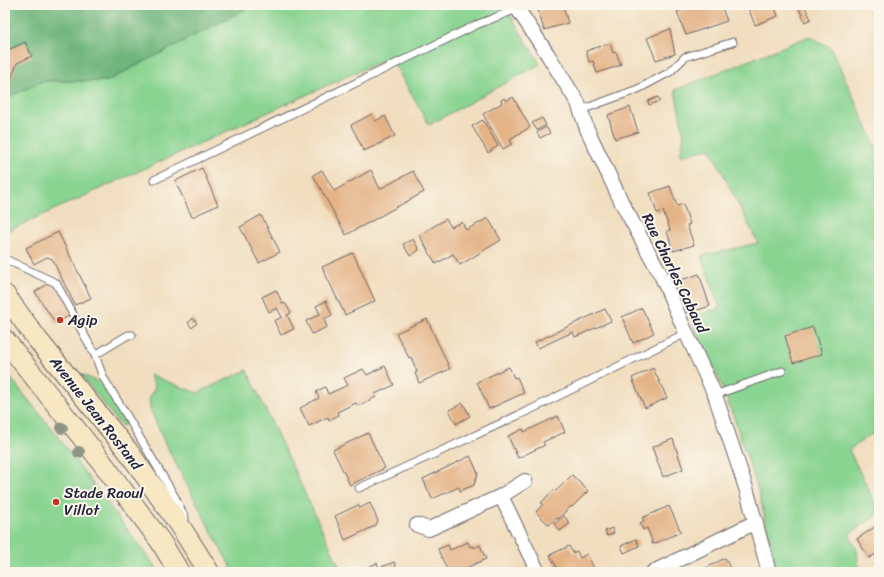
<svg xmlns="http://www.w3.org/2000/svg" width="884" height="577" viewBox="0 0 884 577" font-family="Sriracha,sans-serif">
<rect width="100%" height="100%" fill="#fbf7ec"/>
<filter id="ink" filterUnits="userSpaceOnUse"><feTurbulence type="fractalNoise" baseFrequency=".025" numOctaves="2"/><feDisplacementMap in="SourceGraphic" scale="8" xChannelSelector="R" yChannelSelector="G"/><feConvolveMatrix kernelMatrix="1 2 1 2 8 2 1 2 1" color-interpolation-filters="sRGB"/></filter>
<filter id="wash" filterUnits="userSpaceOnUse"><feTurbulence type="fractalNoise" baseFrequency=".012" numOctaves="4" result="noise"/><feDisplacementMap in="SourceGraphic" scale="16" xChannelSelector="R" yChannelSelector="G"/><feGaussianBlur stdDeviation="0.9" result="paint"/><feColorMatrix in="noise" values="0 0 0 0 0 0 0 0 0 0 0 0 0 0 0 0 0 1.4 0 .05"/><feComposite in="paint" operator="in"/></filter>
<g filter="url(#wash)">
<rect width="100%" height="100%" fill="#f1debf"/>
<g fill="#8ad491" stroke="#567b66">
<polygon points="253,5 504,5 540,64 429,125 390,57 5,232 5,99 42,81 107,81"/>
<polygon points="810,36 831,48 879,154 879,431 870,435 849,450 879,511 879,514 849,534 857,550 859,572 777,572 759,493 735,421 721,384 694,326 694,316 720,308 701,256 758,243 710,148 680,156 684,136 675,90"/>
<polygon points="247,370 341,570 337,572 234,572 218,544 165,443 150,409 149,397 155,388 150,375 197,393"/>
<polygon points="5,371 55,433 159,572 5,572"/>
<polygon points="80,373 99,383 108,392 126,424 121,426"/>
</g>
<polygon fill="#6fb67b" stroke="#486c5b" points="5,5 253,5 107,81 42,81 5,99"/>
<g id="blocks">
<g fill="#e4b487">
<polygon points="554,5 563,5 568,23 544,30 538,10"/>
<polygon points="696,5 721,5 727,21 686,35 677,12"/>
<polygon points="747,5 774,5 778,16 755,25"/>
<polygon points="873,5 879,5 879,19"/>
<polygon points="805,7 811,19 805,22 799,9"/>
<polygon points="670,29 675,54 656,60 647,38"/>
<polygon points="25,42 32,56 17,63 10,83 5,81 5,51 6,51"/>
<polygon points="610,43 613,53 616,52 621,65 597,73 593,61 589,62 586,51"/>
<polygon points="513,97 530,127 510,139 512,144 503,149 483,114 502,103 501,100 504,98 506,101"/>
<polygon points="658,97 660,101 649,105 648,101"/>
<polygon points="630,107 638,132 615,139 608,115"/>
<polygon points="372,114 375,121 385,116 395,136 364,151 351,125"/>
<polygon points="542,118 546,125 537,130 532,123"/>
<polygon points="483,120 498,146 488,153 472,126"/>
<polygon points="546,127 550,133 540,138 537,132"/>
<polygon points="202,168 218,205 192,217 175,181"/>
<polygon points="322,170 334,191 371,170 380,189 413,171 424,192 346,235 313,175"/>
<polygon points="670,186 677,206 683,204 690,224 687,225 694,245 673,251 667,231 670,230 663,211 657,213 650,193"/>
<polygon points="261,215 280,252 259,263 240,227"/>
<polygon points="488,218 501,240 460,265 453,254 436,264 419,235 446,219 451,227 462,222 466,230"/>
<polygon points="58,232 91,298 75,305 52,259 47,257 34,264 26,248"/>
<polygon points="413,239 419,250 410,256 403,244"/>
<polygon points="353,253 375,301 345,315 322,267"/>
<polygon points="699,274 710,306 689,313 678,281"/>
<polygon points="55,279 76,311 56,324 35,292"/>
<polygon points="276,290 283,304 285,303 291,313 287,315 294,329 281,335 274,321 282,317 277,308 269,312 262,297"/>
<polygon points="326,301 332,315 324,319 327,327 312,334 306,321 320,314 316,306"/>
<polygon points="642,308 654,333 633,343 622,317"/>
<polygon points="605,309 611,321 575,337 573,332 538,348 535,342"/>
<polygon points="193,318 197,323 192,328 188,323"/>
<polygon points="427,319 450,369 419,383 415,373 417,372 411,357 409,358 396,333"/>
<polygon points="813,327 822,354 793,363 785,336"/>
<polygon points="385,366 394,385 375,394 376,397 358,406 356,403 337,412 339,415 329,420 328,417 309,426 300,408 319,398 316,392 325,387 328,394 348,385 344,378 363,369 367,375"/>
<polygon points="509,367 514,378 517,377 524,393 489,409 477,382"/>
<polygon points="653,368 667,398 645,408 632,378"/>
<polygon points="463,403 470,416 456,424 449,410"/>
<polygon points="558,416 565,432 543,442 545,445 518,458 508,436 523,429 524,432"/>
<polygon points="368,433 385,468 350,485 333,450"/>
<polygon points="673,439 683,469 663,477 652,447"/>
<polygon points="470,456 478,473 474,485 460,491 459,487 432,499 423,479"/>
<polygon points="572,475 588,491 572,507 571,506 558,519 557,518 549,525 536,512 543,504 541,503 554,489 556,491"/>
<polygon points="370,503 378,521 375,526 345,540 335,516 358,505 360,508"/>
<polygon points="669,506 681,532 654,544 653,543 652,544 651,541 652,541 647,528 643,530 640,523 644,521 642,518"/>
<polygon points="564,516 570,523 560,531 554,524"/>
<polygon points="879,524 879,552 869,558 857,539"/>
<polygon points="612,528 614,533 607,536 605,531"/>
<polygon points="636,539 639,546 624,553 621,546"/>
<polygon points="468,542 470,547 473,546 474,548 480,545 486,559 459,571 458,569 451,572 448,572 438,549 448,545 450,550"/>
<polygon points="569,546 573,553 577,551 580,558 587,554 596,572 565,572 563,569 559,572 550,555"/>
<polygon points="725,558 732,572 698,572"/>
<polygon points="394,562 398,572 362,572 361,570 377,563 379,568"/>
</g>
</g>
</g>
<g filter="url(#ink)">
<use href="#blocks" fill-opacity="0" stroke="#6a6469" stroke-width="1"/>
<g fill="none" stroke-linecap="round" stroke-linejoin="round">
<g stroke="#6a6469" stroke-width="9">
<g id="lane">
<polyline points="581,110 638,89 670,72 685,57 733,42"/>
<polyline points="154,180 476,25 517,9"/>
<polyline points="5,259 56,283 95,355 103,377 127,416 175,497 185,518"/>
<polyline points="95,355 128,335 132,335"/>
<polyline points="715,395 782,371"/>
<polyline points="359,488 452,446 536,407 686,333"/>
</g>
</g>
<g stroke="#6a6469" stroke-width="16">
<g id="street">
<polyline points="515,5 548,55 578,103 587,129 621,201 662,277 683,326 715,395 746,488 769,572"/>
<polyline points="501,496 538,572"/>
<polyline points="417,525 429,529 501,496 525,481"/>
<polyline points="653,572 756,522"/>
</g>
</g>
<g stroke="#6a6469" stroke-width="22">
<g id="secondary">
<polyline points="5,295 37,339 128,451 180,526 209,572"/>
<polyline points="5,340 101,461 161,542 179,572"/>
</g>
</g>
<use href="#lane" stroke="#fff" stroke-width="7"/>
<use href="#street" stroke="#fff" stroke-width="14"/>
<use href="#secondary" stroke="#f7e8c3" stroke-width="20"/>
</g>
<g fill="#909485">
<circle cx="62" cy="428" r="6"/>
<circle cx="79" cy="452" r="6"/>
</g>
</g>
<g fill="#c8321e" stroke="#fbf7ec" stroke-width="1.5">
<circle cx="60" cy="320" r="4"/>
<circle cx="56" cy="502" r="4"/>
</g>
<g text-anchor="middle" stroke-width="4" stroke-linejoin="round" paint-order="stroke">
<g font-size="15" fill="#22223b" stroke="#fbf7ec">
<text transform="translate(675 273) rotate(64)" y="5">Rue Charles Cabaud</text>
<text transform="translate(96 413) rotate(52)" y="5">Avenue Jean Rostand</text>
</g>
<g font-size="15" fill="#22223b" stroke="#fbf7ec" text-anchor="start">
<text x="68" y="325">Agip</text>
<text x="64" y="498">Stade Raoul<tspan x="64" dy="17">Villot</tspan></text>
</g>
</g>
<rect width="884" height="577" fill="none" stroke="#fbf7ec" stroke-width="20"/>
</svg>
